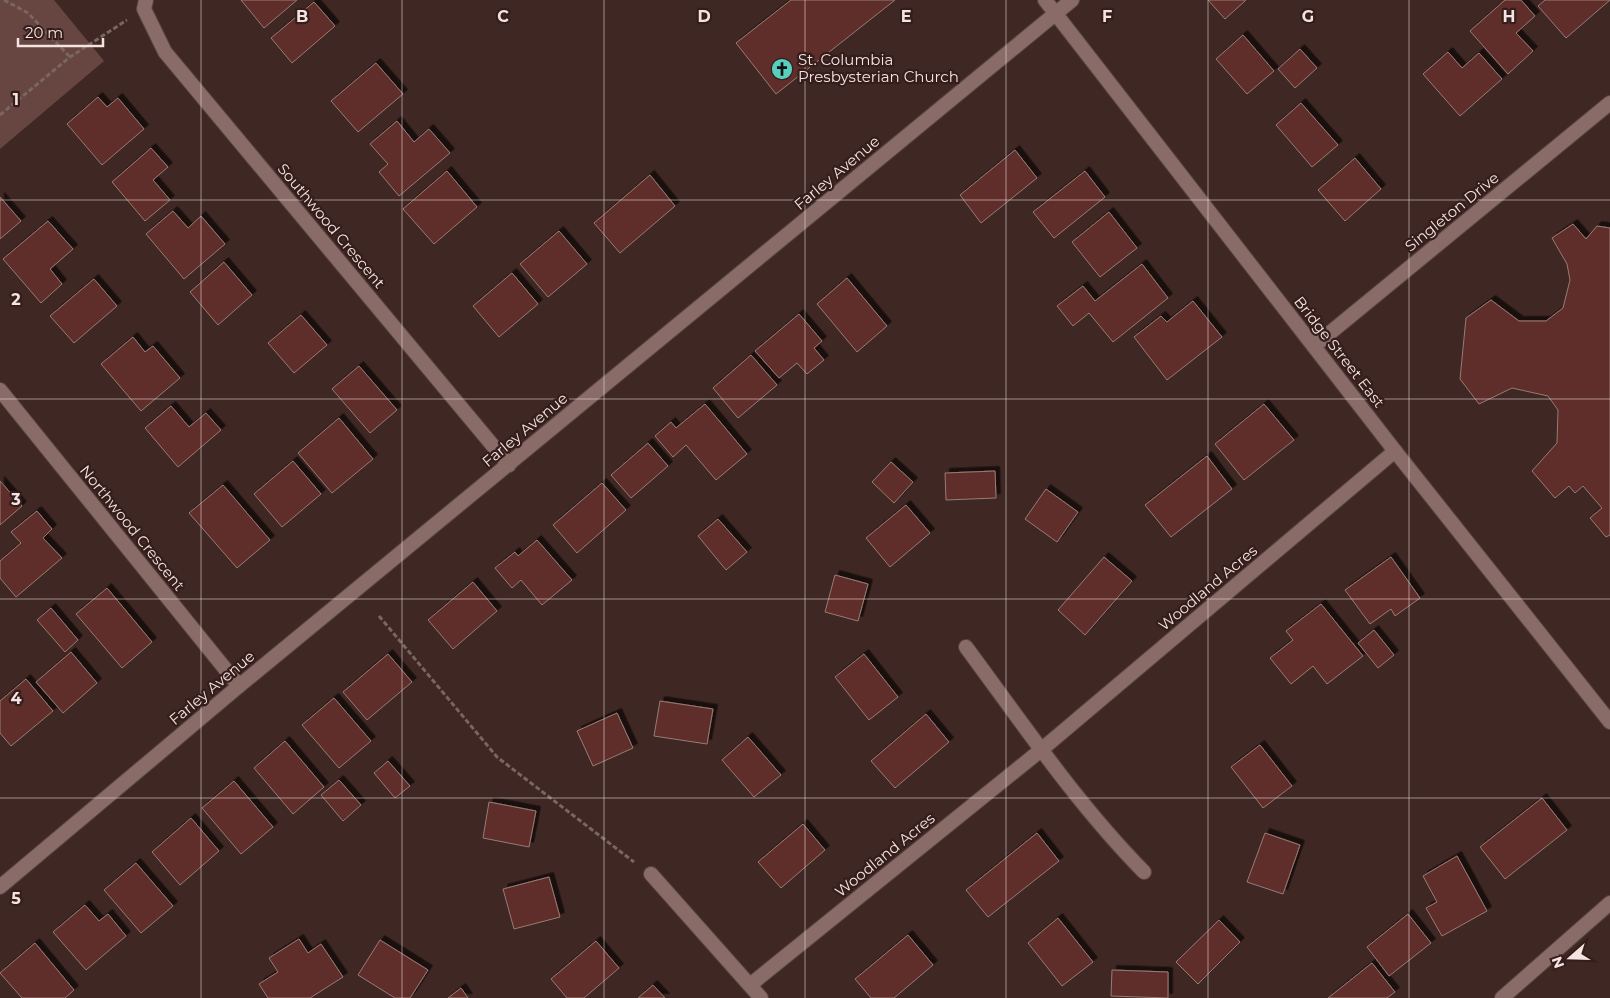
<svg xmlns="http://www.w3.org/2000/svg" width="1610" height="998" viewBox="0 0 1610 998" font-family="Montserrat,sans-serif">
<defs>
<filter id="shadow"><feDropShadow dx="4.5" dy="-4.5" stdDeviation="0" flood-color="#0009"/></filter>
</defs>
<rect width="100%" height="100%" fill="#3f2723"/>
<polygon fill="#674641" points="0,0 54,0 104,61 0,149"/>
<g fill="#5e2e29" stroke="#987b76" filter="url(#shadow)">
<polygon points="241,0 297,0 264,28"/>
<polygon points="791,0 895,0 776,94 736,43"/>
<polygon points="1208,0 1246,0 1225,19"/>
<polygon points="1505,0 1521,0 1535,16 1516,33 1533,51 1508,74 1470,31"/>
<polygon points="1545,0 1610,0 1566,38 1538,6"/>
<polygon points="314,2 335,26 292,63 271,38"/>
<polygon points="1243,35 1274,71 1247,94 1216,59"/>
<polygon points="1300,49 1317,68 1295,88 1278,69"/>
<polygon points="1448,52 1462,68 1479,53 1502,79 1460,116 1423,74"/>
<polygon points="376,63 403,94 358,132 331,101"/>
<polygon points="98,97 107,107 118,98 144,129 102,165 67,124"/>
<polygon points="1301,103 1338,145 1312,167 1276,125"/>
<polygon points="397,121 414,142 429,129 450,153 399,196 379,172 388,164 370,144"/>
<polygon points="151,148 168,167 153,180 170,200 145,221 112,182"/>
<polygon points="1015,150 1037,178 981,223 960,195"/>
<polygon points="1355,158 1381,189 1345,221 1318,190"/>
<polygon points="447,171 477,207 434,244 403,209"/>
<polygon points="1085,171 1105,197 1054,238 1033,212"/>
<polygon points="650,175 675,206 620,253 594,223"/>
<polygon points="0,197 21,221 0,239"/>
<polygon points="173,211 188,228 201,216 225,244 184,279 146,234"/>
<polygon points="1109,212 1137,248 1100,277 1072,242"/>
<polygon points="48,221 73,249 50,269 62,284 41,303 3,259"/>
<polygon points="1573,224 1586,239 1597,226 1610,228 1610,535 1606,537 1590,518 1602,508 1583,486 1575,493 1569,486 1555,498 1532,471 1557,443 1558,410 1548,396 1512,388 1479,404 1460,379 1466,318 1491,300 1519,321 1546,321 1563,308 1570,280 1567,264 1552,238"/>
<polygon points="559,231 587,264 548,297 520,264"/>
<polygon points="224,262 252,295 218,325 190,292"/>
<polygon points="1142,264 1168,298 1113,342 1089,313 1073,326 1057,306 1083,286 1095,301"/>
<polygon points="512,273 538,304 499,337 473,306"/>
<polygon points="847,278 887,326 857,352 817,304"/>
<polygon points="94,279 117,306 74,343 50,316"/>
<polygon points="1193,301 1222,337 1167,380 1134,337 1161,316 1167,322"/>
<polygon points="799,314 822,341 814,348 824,360 807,374 797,363 779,378 755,351"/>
<polygon points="301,315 327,345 294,373 268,343"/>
<polygon points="133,337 145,352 153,346 180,378 141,411 101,364"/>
<polygon points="751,355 777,385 738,418 713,388"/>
<polygon points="359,366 397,410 370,433 332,389"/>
<polygon points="705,404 747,454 716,480 686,445 673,457 655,436 671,422 676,428"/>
<polygon points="1264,404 1294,440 1244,480 1215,444"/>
<polygon points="171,406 189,427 206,413 221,430 178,467 145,428"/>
<polygon points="339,418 373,459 332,493 298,453"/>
<polygon points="648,443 668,466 631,498 611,475"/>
<polygon points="1207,456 1232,489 1171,537 1145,505"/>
<polygon points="293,461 321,494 282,527 254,494"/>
<polygon points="891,462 913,482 894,503 872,482"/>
<polygon points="995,471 996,498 946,500 945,473"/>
<polygon points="0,481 22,506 0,525"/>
<polygon points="602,483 626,510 577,553 553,525"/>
<polygon points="223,485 270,540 237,568 189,513"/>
<polygon points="1046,489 1078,512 1057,542 1025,519"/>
<polygon points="906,505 930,533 890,567 866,538"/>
<polygon points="37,511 52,529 43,538 62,558 16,597 0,578 0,561 21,543 11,532"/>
<polygon points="718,519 747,552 726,570 698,536"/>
<polygon points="537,540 572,580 542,605 521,580 512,588 495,568 515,552 518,556"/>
<polygon points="1104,557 1132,581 1085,635 1058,610"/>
<polygon points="1391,557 1420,598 1395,616 1391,609 1370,624 1345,590"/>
<polygon points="835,575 868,584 858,621 825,612"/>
<polygon points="473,582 497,611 453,649 428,620"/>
<polygon points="107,588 152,642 122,668 76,614"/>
<polygon points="1321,604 1363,656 1327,684 1313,666 1291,684 1270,658 1293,640 1286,631"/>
<polygon points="51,608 78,640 65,652 37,620"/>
<polygon points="1374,630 1394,655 1378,668 1358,643"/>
<polygon points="71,652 97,683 63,713 36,682"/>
<polygon points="388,654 412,682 367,720 343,692"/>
<polygon points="864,654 898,697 869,720 835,677"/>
<polygon points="26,679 53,711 11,746 0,733 0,701"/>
<polygon points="334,698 371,741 339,768 302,725"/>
<polygon points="660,701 713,709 707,744 654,736"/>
<polygon points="617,713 633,748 593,766 577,731"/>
<polygon points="926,714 949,742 895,788 871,761"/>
<polygon points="748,737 781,775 754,797 722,760"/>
<polygon points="285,741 324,787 293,814 254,768"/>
<polygon points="1260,745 1292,786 1263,808 1231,767"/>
<polygon points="388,761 410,786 395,798 374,773"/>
<polygon points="339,780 361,805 343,821 321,795"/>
<polygon points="234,781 273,827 241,854 202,808"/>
<polygon points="1542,798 1567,830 1505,879 1480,847"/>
<polygon points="489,802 536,811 529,847 483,838"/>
<polygon points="191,818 219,851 180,885 152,852"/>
<polygon points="803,824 825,850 781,888 758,862"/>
<polygon points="1037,833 1059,861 988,917 966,890"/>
<polygon points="1265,833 1300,845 1283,894 1247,882"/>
<polygon points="1457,856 1487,911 1442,936 1426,908 1437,902 1423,876"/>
<polygon points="136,863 173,906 141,933 104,890"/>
<polygon points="549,877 560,917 514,929 503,889"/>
<polygon points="85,905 99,921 108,914 126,936 86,970 53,932"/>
<polygon points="1408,914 1431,943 1389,976 1367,947"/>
<polygon points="1058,918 1093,962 1062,986 1028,943"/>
<polygon points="1219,920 1240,942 1198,984 1176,962"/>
<polygon points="908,935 933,965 894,998 871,998 855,979"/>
<polygon points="299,939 308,953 321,944 343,977 310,998 268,998 259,984 278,972 269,958"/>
<polygon points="380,940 428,970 410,998 395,998 358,975"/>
<polygon points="596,941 619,968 584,998 567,998 551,979"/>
<polygon points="35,943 74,990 65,998 22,998 0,973"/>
<polygon points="1372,963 1395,992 1387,998 1328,998"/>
<polygon points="1112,970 1168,972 1168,998 1111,996"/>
<polygon points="653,985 665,998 638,998"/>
<polygon points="461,988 468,998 448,998"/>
</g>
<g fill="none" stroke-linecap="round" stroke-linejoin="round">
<g stroke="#5b4643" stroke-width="16">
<g id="minor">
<polyline points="146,0 144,9 165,52 509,465"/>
<polyline points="1314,346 1610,103"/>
<polyline points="0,390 239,686"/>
<path d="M 966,647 C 1023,724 1077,804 1144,872"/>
<polyline points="651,874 761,998"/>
<polyline points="750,985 1041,750 1395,451"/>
<polyline points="1502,998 1610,903"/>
</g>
</g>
<g stroke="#5b4643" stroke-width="16">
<g id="tertiary">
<polyline points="1045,0 1395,451 1610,722"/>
<polyline points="0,887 239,686 1072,0"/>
</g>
</g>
<g stroke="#7a6561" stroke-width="3" stroke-dasharray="5 2.5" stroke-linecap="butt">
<polyline points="4,0 28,13 70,57"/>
<polyline points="0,115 70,57 127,20"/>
<polyline points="379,616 497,757 634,862"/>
</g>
<use href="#minor" stroke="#896c68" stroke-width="14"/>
<use href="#tertiary" stroke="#896c68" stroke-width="14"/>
</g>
<path fill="none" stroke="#f4e4e1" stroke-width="1" stroke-opacity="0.55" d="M 201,0 L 201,998M 402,0 L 402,998M 604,0 L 604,998M 805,0 L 805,998M 1006,0 L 1006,998M 1208,0 L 1208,998M 1409,0 L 1409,998M 0,200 L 1610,200M 0,399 L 1610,399M 0,599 L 1610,599M 0,798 L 1610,798"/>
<defs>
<g id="church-disc" transform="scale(1.125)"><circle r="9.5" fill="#58cebf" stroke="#341d1a"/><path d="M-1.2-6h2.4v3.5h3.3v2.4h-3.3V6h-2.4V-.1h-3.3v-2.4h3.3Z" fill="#111"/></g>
</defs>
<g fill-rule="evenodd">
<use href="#church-disc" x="782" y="69"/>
</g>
<g text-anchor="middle" stroke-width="4.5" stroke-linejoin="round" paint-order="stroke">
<g font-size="15" fill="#f4e4e1" stroke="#341d1a" text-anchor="start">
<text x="798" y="65">St. Columbia<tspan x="798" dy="17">Presbysterian Church</tspan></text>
</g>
<g font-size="15" fill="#f4e4e1" stroke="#341d1a">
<text transform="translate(837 173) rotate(-40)" y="5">Farley Avenue</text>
<text transform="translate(1452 212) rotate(-39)" y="5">Singleton Drive</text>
<text transform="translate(331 226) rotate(50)" y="5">Southwood Crescent</text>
<text transform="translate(1339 352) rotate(52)" y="5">Bridge Street East</text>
<text transform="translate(525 430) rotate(-40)" y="5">Farley Avenue</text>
<text transform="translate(132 528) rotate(51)" y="5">Northwood Crescent</text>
<text transform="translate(1208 588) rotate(-40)" y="5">Woodland Acres</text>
<text transform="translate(212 688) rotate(-40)" y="5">Farley Avenue</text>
<text transform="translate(885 855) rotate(-39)" y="5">Woodland Acres</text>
</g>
</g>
<g font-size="16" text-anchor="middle" font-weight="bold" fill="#f4e4e1" stroke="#341d1a" stroke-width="4.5" stroke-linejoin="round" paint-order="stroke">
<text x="302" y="22">B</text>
<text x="503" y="22">C</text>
<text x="704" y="22">D</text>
<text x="906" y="22">E</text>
<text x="1107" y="22">F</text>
<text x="1308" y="22">G</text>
<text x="1509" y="22">H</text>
<text x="16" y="105">1</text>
<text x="16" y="305">2</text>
<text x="16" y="505">3</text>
<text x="16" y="704">4</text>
<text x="16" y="904">5</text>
</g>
<g transform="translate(1570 958) rotate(250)" stroke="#341d1a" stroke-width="4" paint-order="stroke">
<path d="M0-4L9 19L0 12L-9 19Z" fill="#f4e4e1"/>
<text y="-8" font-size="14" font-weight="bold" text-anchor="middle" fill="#f4e4e1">N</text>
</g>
<path d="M18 38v8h85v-8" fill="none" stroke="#f4e4e1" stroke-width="2.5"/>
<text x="25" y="38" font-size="15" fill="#f4e4e1" stroke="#341d1a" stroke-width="4" paint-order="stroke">20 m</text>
</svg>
